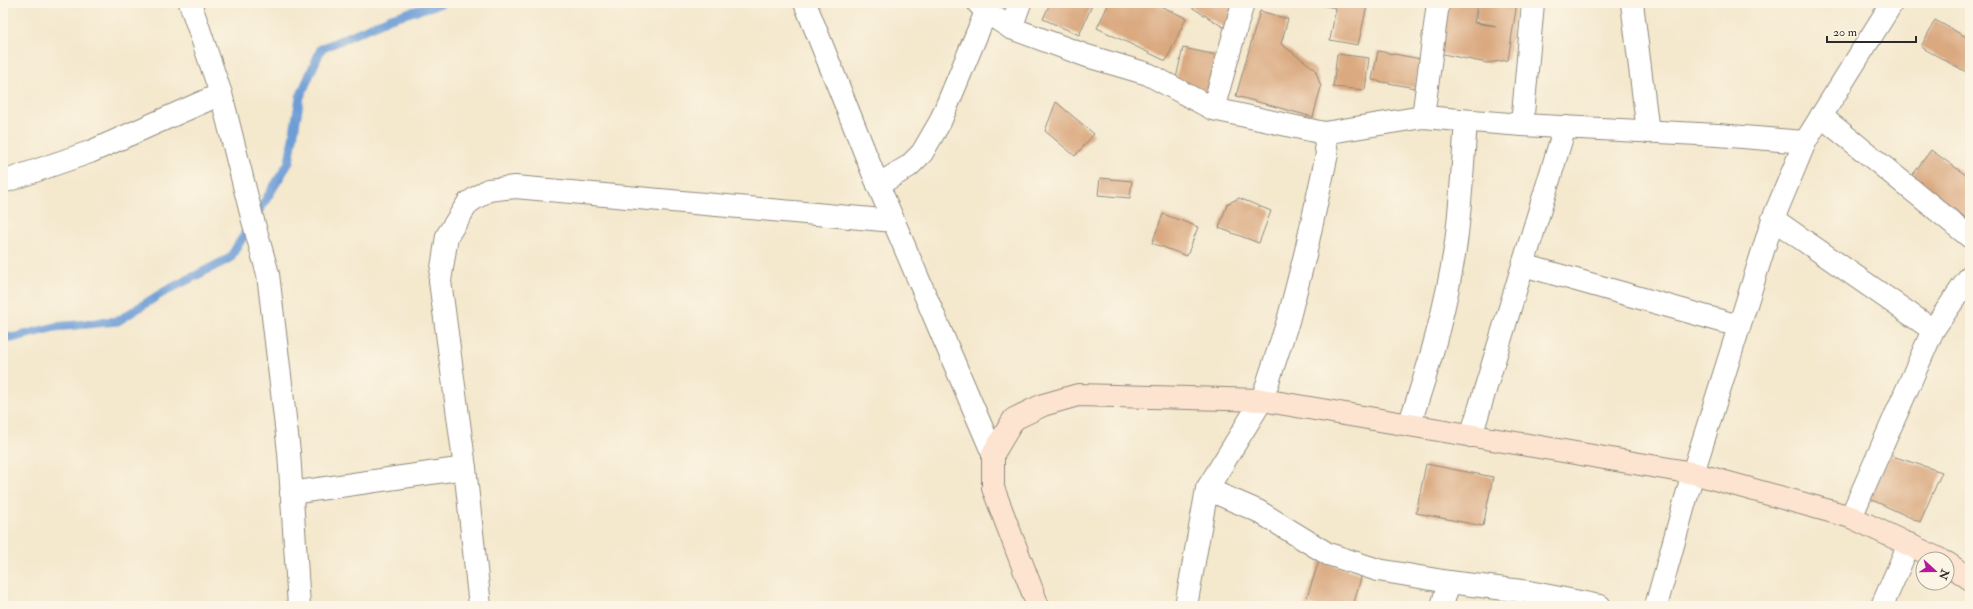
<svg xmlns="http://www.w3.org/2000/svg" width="1973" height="609" viewBox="0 0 1973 609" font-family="'IM FELL Double Pica',serif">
<rect width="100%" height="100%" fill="#fcf5e5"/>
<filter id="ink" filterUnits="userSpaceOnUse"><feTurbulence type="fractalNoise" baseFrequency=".025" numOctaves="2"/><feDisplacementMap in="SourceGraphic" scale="8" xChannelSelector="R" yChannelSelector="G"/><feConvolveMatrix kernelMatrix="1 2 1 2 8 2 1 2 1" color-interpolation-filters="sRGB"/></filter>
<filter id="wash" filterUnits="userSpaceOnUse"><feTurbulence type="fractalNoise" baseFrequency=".012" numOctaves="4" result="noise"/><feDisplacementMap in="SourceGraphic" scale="16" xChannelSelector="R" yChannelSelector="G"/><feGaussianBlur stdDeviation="0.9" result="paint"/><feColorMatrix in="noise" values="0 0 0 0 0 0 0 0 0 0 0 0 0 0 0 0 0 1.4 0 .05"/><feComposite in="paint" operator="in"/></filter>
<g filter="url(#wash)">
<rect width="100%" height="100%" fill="#f4e8cd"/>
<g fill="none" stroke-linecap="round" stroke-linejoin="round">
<polyline stroke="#6d9dd6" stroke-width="9" points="3,334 12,338 55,327 118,321 162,293 230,258 289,162 300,97 321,49 391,18 442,3"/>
</g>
<g id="blocks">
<g fill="#daa980">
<polygon points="1050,3 1093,3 1079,35 1043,19"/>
<polygon points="1109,3 1154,3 1186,18 1166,61 1097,28"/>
<polygon points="1185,3 1236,3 1228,30"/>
<polygon points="1310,3 1353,3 1367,6 1358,45 1330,40 1336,8"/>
<polygon points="1446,3 1477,3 1474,23 1496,26 1476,22 1478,3 1517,3 1508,60 1487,63 1438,53"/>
<polygon points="1260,11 1288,19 1281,44 1315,69 1321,87 1313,117 1236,96"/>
<polygon points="1935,20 1970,39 1970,69 1968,73 1921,47"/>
<polygon points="1183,48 1217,55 1209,95 1174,87"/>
<polygon points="1378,51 1421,59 1415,88 1372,80"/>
<polygon points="1337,54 1369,58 1365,90 1333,87"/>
<polygon points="1056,102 1094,134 1075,156 1045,131"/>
<polygon points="1931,150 1970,178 1970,221 1911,177"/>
<polygon points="1100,178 1132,181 1130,198 1098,195"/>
<polygon points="1239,198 1271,211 1259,243 1219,228 1227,204"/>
<polygon points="1163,214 1198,227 1187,256 1152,243"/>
<polygon points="1889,455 1942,472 1920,522 1870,499"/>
<polygon points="1426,464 1493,477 1483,526 1416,513"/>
<polygon points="1319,561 1362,574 1353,606 1304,606"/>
</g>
</g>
</g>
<g filter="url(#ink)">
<use href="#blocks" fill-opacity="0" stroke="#908a7c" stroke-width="1"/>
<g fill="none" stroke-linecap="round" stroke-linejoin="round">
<g stroke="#908a7c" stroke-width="24">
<g id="minor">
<polyline points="190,3 221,94 252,217 268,274 289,452 299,606"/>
<polyline points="978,3 986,12 1011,28 1087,56 1148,74 1213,109 1324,133 1423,117 1522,125 1718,135 1805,142"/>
<polyline points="1632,3 1648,132"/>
<polyline points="1011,28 1020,3"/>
<polyline points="1213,109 1243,3"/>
<polyline points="1821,116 1970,237"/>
<polyline points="1423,117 1438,3"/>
<polyline points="1522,125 1533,3"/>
<polyline points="3,182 90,152 221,94"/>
<polyline points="878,185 909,166 922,153 940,122 986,12"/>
<polyline points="1773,219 1933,330"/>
<polyline points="1523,265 1739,326"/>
<path d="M 1409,425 C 1430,365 1447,305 1456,242 C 1461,202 1463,161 1466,121"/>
<polyline points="1471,436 1565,127"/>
<polyline points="1207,489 1258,511 1328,554 1378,570 1449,582 1529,592 1600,606"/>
<polyline points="291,493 465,468"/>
<polyline points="1851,517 1933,330 1970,276"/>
<polyline points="480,606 465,468 440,281 447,236 468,203 488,190 515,187 894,221"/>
<polyline points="1186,606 1207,489 1262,400 1288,321 1305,255 1327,154 1324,133"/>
<polyline points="1442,606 1449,582"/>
<polyline points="1656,606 1693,473 1773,219 1805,142 1892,3"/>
<polyline points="1882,606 1909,544"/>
</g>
</g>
<g stroke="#908a7c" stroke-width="24">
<polyline id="tertiary" points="805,3 873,173 993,454"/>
</g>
<g stroke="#908a7c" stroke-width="24">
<g id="secondary">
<polyline points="1947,563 1970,579"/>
<polyline points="1038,606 993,488 993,454 1014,419 1043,405 1078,395 1262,400 1693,473 1851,517 1939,559"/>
</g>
</g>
<use href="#minor" stroke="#fff" stroke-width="22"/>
<use href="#tertiary" stroke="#fff" stroke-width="22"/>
<use href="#secondary" stroke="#fde4d1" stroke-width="22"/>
</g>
</g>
<rect width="1973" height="609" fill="none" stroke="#fcf5e5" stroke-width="16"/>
<g transform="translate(1935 571) rotate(111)"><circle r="19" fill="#fcf5e5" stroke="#a8a49b"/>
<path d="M0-3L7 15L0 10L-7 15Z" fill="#b5179e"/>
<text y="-6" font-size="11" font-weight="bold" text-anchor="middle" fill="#2b2b2b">N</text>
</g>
<path d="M1827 36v6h89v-6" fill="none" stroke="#2b2b2b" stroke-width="2"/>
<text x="1833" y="36" font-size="12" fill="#2b2b2b" stroke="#fcf5e5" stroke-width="3" paint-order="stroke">20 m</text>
</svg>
